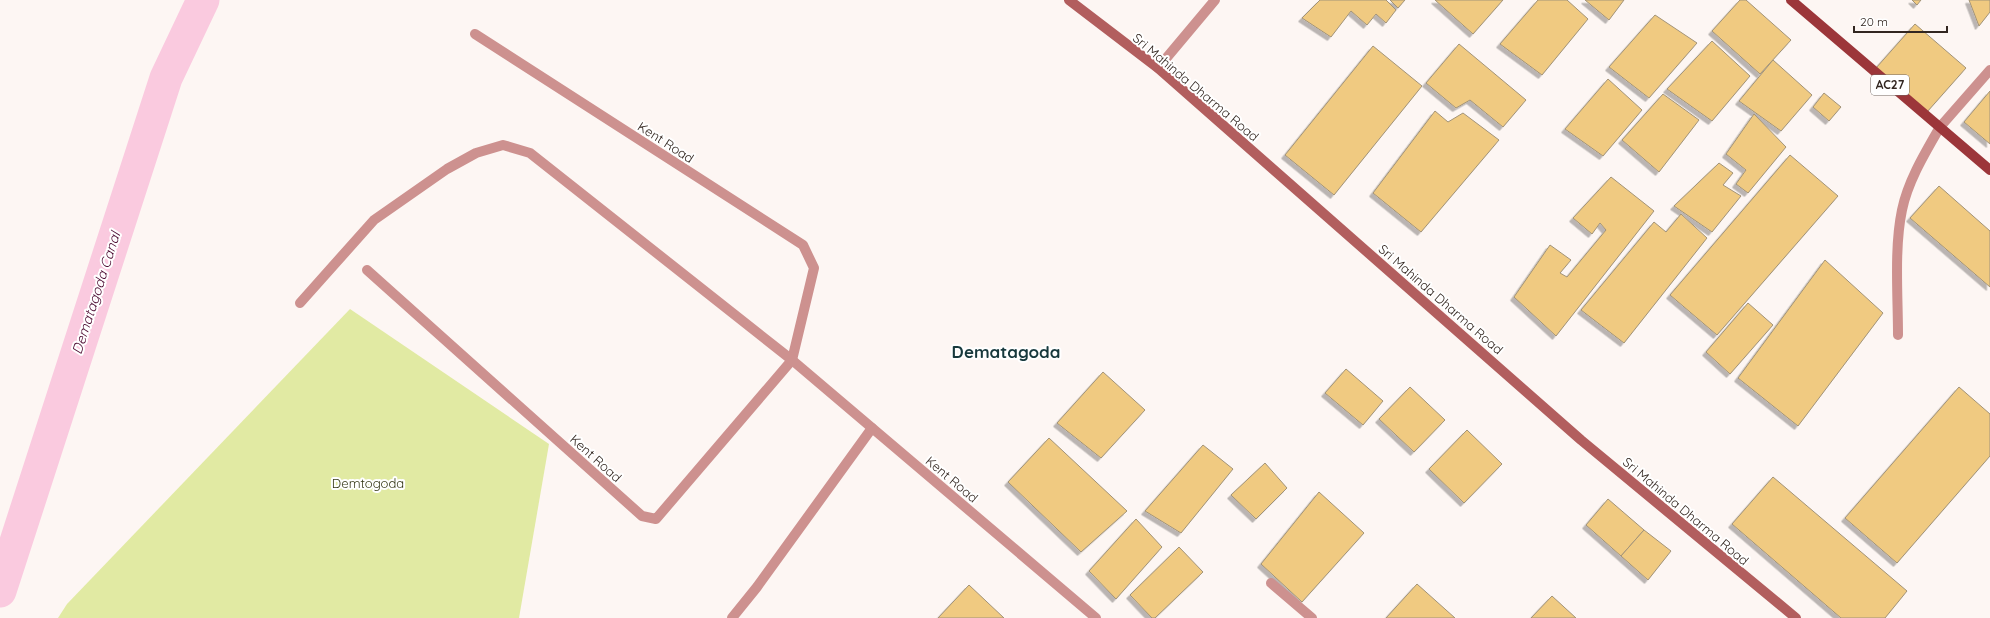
<svg xmlns="http://www.w3.org/2000/svg" width="1990" height="618" viewBox="0 0 1990 618" font-family="Quicksand,sans-serif">
<defs>
<filter id="shadow"><feDropShadow dx="-3.5" dy="3.5" stdDeviation="0" flood-color="#0004"/></filter>
</defs>
<rect width="100%" height="100%" fill="#fdf6f3"/>
<polygon fill="#e1eaa3" points="350,309 549,444 519,618 58,618 67,604"/>
<g fill="none" stroke-linecap="round" stroke-linejoin="round">
<polyline stroke="#facadf" stroke-width="33" points="0,591 166,78 203,0"/>
</g>
<g fill="#f0ca81" stroke="#a29378" filter="url(#shadow)">
<polygon points="1320,0 1386,0 1396,10 1386,23 1376,14 1367,25 1351,11 1331,37 1302,18"/>
<polygon points="1390,0 1405,0 1398,8"/>
<polygon points="1435,0 1503,0 1473,34"/>
<polygon points="1538,0 1567,0 1588,19 1542,75 1500,44"/>
<polygon points="1585,0 1624,0 1609,20"/>
<polygon points="1740,0 1746,0 1791,40 1760,74 1712,31"/>
<polygon points="1912,0 1921,0 1917,5"/>
<polygon points="1969,0 1990,0 1990,12 1979,26"/>
<polygon points="1655,15 1697,43 1649,98 1609,67"/>
<polygon points="1915,24 1966,68 1927,112 1876,68"/>
<polygon points="1712,41 1750,76 1712,121 1667,89"/>
<polygon points="1459,44 1526,100 1503,127 1470,100 1456,108 1426,83"/>
<polygon points="1373,46 1422,86 1334,195 1285,155"/>
<polygon points="1773,60 1812,95 1781,131 1739,101"/>
<polygon points="1608,79 1642,110 1603,156 1565,129"/>
<polygon points="1990,91 1990,144 1964,122"/>
<polygon points="1824,93 1841,107 1829,121 1813,107"/>
<polygon points="1663,94 1699,120 1659,172 1622,140"/>
<polygon points="1435,111 1448,122 1463,113 1499,140 1421,232 1373,193"/>
<polygon points="1754,114 1786,147 1748,193 1736,184 1746,170 1726,154"/>
<polygon points="1790,155 1838,196 1717,335 1670,295"/>
<polygon points="1719,163 1733,173 1723,185 1741,196 1712,232 1674,206"/>
<polygon points="1611,177 1654,211 1556,336 1514,297 1550,245 1571,260 1560,273 1567,277 1606,230 1600,223 1592,234 1573,218"/>
<polygon points="1939,186 1990,231 1990,287 1910,218"/>
<polygon points="1681,214 1707,238 1624,343 1581,310 1654,222 1666,232"/>
<polygon points="1825,260 1883,313 1798,426 1738,378"/>
<polygon points="1748,303 1773,325 1730,374 1706,352"/>
<polygon points="1346,369 1383,401 1363,425 1325,393"/>
<polygon points="1103,372 1145,410 1101,458 1057,423"/>
<polygon points="1410,387 1445,420 1414,452 1379,419"/>
<polygon points="1959,387 1990,414 1990,456 1897,563 1845,518"/>
<polygon points="1467,430 1502,464 1464,503 1429,469"/>
<polygon points="1049,438 1127,511 1081,552 1008,482"/>
<polygon points="1203,445 1233,469 1181,533 1145,511"/>
<polygon points="1265,463 1287,488 1256,519 1231,495"/>
<polygon points="1773,477 1907,591 1885,618 1841,618 1732,524"/>
<polygon points="1319,492 1364,533 1302,602 1261,564"/>
<polygon points="1608,499 1644,530 1621,556 1586,525"/>
<polygon points="1136,519 1162,547 1116,599 1089,571"/>
<polygon points="1644,530 1671,551 1648,580 1621,556"/>
<polygon points="1179,547 1203,572 1155,618 1152,618 1130,595"/>
<polygon points="1417,584 1455,618 1386,618"/>
<polygon points="969,585 1004,618 938,618"/>
<polygon points="1552,596 1576,618 1531,618"/>
</g>
<g fill="none" stroke-linecap="round" stroke-linejoin="round">
<path stroke="#cd918f" stroke-width="10" d="M 1898,335 C 1898,296 1894,248 1902,210 C 1908,181 1925,153 1940,127"/>
<g stroke="#cd918f" stroke-width="10">
<polyline points="1158,68 1215,0"/>
<polyline points="1940,127 1990,70"/>
<polyline points="367,270 642,516 656,519 792,360 814,268 803,245 475,34"/>
<polyline points="300,303 374,220 447,169 476,153 503,145 530,153 792,360 1096,618"/>
<polyline points="1271,583 1312,618"/>
<polyline points="732,618 757,587 872,428"/>
</g>
<polyline stroke="#b25e5e" stroke-width="10" points="1069,0 1158,68 1581,440 1796,618"/>
<polyline stroke="#9c363a" stroke-width="10" points="1791,0 1990,170"/>
</g>
<g text-anchor="middle" stroke-width="4" stroke-linejoin="round" paint-order="stroke">
<rect fill="#fff" stroke="#706763" stroke-width="1" x="1871" y="75" width="38" height="20" rx="3"/>
<g font-size="12" font-weight="bold" fill="#322620">
<text x="1890" y="89">AC27</text>
</g>
<g font-size="13" fill="#322620" stroke="#fff">
<text transform="translate(1196 87) rotate(40)" y="5">Sri Mahinda Dharma Road</text>
<text transform="translate(666 142) rotate(33)" y="5">Kent Road</text>
<text transform="translate(1441 299) rotate(41)" y="5">Sri Mahinda Dharma Road</text>
<text transform="translate(596 458) rotate(42)" y="5">Kent Road</text>
<text transform="translate(952 479) rotate(40)" y="5">Kent Road</text>
<text transform="translate(1686 511) rotate(40)" y="5">Sri Mahinda Dharma Road</text>
</g>
<g font-size="13" fill="#333615" stroke="#fff">
<text x="368" y="488">Demtogoda</text>
</g>
<g font-size="14" font-style="italic" fill="#4c0a31" stroke="#fff">
<text transform="translate(96 293) rotate(-72)" y="5">Dematagoda Canal</text>
</g>
<g font-size="17" font-weight="bold" fill="#17393d" stroke="#fff">
<text x="1006" y="358">Dematagoda</text>
</g>
</g>
<path d="M1854 26v6h93v-6" fill="none" stroke="#322620" stroke-width="2"/>
<text x="1860" y="26" font-size="12" fill="#322620" stroke="#ffffff" stroke-width="3" paint-order="stroke">20 m</text>
</svg>
